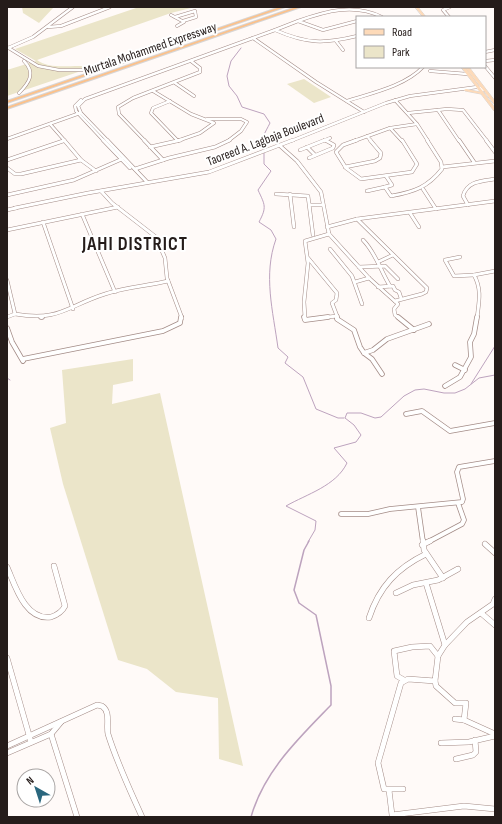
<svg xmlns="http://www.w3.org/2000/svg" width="502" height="824" viewBox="0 0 502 824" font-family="'Sofia Sans Condensed',sans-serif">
<rect width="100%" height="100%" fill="#fffaf8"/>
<g fill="#ebe5c9">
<polygon points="22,7 54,7 39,23 23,13"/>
<path d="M 139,7 L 195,7 L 171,13 L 37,60 C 53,72 81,62 90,68 L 7,96 L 7,70 L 36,61 L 15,49 Z"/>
<polygon points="304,79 331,97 314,103 287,84"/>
<polygon points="133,359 133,381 113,385 112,404 160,393 243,766 219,759 218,698 176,692 147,669 118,660 63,484 50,428 66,423 62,370"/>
</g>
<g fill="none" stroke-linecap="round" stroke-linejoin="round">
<g stroke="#bda3be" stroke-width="1">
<path d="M 241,48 L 231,61 L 227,76 L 229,86 L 237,96 L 242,107 L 264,114 L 270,123 C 265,133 260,139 263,150"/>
<path d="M 264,153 L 264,164 L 271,171 L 258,190 C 265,205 267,207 259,222 L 271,230 L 276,239 C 263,275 273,311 278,348 L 288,357 L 285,363 L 303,377 L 316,409 L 338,418 L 344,418"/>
<polyline points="7,378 10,380"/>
<polyline points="471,384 495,346"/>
<path d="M 308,542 L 315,530 L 316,521 L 286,506 C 307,494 336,486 347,463 L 334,448 L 356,442 L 361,435 L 354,425 L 345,418 L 347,413 L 361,413 L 375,418 L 381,417 L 404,396 L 415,390 L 424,389 L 444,393 L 455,393 L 465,389 L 479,378 L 495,375"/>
</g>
<path stroke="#bda3be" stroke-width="1.5" d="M 251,817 C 264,771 299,738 331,705 L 331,686 L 316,615 L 299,603 L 294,590 L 304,550 L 309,541"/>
<g stroke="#a48c87" stroke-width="3.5">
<g id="minor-far3">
<polyline points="171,15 184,22 177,26"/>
<polyline points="175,17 195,11 196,17 183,21"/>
<polyline points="449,17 443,10 450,7"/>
<path d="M 298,21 L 275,30 C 307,44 324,44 357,36"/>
<path d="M 357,21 L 323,30 L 298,21 C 326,11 354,3 382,17"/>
<polyline points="48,27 61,26 110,7"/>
<polyline points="275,30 253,38 316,82 364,112"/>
<polyline points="336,41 343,50"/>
<polyline points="7,47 38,66 59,70 88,70"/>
<polyline points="8,48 33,37 73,7"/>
<polyline points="485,52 495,50"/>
<polyline points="485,61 495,60"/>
<polyline points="485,66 495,78"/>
<polyline points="430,71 467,74"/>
<polyline points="175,83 194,96"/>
<polyline points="153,91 191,114 214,123 200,133 177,141"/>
<path d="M 19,93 C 29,83 36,73 24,61"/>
<polyline points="81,100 75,106 76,111 104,141"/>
<polyline points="170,101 153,108 151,113 177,140"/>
<path d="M 347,101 C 372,93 405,86 423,67"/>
<polyline points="438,110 459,141"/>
<polyline points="408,113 447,109 463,110 487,141"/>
<polyline points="207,119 241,119 247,122 241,131 228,141"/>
<polyline points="50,124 65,141"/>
<polyline points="417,124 428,141"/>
<polyline points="390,128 402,141"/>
<polyline points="390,128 417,124 395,100"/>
<polyline points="367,136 371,141"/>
<polyline points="7,139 80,113"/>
<polyline points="325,140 327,141"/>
<polyline points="108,141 81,113 78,106 85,99 253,38"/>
<polyline points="145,141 119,114 118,107 133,98 200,72 200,68 191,61"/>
<polyline points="291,141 386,103 410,96 477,87 484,90"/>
<polyline points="323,141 330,138"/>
<polyline points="354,141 390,128"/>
</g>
</g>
<g stroke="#a48c87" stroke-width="4">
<g id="minor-far2">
<polyline points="64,140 81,160 96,171"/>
<polyline points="103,140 130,168"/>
<polyline points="107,140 147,182"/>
<polyline points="144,140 163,160"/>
<polyline points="357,140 343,145 336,152 346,168 361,179 412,172 417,164 402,140"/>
<polyline points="459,140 474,162"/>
<polyline points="486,140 495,152"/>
<polyline points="279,145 297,161 321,192 329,234 369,278 398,304 394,309 395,315 399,318"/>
<polyline points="150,147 181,140"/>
<polyline points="307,147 315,155"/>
<polyline points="300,150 325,140"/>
<polyline points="309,158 333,148 334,145 325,140"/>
<polyline points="7,160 63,141"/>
<polyline points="345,167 375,161 380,158 381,153 370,140"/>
<polyline points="442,167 495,161"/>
<polyline points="7,168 15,174 21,174 81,160"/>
<polyline points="135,169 169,158 215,147 230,140"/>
<polyline points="385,187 392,185 386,176"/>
<polyline points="423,189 436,209"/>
<polyline points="101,191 112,203 156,237 165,258 167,278 182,318"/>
<path d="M 367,191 L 385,187 L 391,196 C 414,192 428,187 442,169 L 441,162 L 427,140"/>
<polyline points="276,194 308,196 313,235"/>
<polyline points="290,194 294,227"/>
<polyline points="7,195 74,180 122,159"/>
<polyline points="310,205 323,205"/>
<path d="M 468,205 L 463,196 C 467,181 482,181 495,179"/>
<polyline points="15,208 88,193 209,172 293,140"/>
<polyline points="7,210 16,208"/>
<polyline points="410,213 419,227"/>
<polyline points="82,214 115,292"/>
<polyline points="357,219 495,201"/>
<polyline points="43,222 73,309"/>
<polyline points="327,227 357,219 427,288 426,292 422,294 395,301"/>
<polyline points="7,230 118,207"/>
<path d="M 363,240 C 376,253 380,270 390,286"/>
<polyline points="330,249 352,276 362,304"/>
<polyline points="460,257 445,260 454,276 474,275"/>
<polyline points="308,258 337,293 336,300 332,303 337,316"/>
<polyline points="378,262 393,255"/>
<polyline points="359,267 385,266 398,279"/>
<path d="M 7,280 L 15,314 C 59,322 67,306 105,294 C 125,287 147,286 168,281"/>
<polyline points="355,282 369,278"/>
<polyline points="378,287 393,286 395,290 399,292 401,298"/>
<polyline points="7,317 15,314"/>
<polyline points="305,318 304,302 308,263 305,241 329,234"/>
<polyline points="320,318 337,316 337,318"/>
<path d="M 477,318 C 479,302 482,289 474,275 L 495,271"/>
</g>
</g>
<g stroke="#a48c87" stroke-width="5.5">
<g id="minor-far1">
<polyline points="41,317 42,317"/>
<polyline points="304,317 305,320 328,317"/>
<polyline points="337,317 337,319 354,330 360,347 364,353 372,359 382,374"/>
<polyline points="398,317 414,330"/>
<polyline points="7,328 12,342 23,361"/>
<polyline points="364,353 373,350 387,339 429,324"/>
<polyline points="23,359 163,331 180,323 181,317"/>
<polyline points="455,365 465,370"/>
<polyline points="445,386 460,377 471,357 470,342 474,334 477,317"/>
<polyline points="406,414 422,411 450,431 495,423"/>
<polyline points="418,507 423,542"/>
<polyline points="341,514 368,514 390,509 462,502 463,499 457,472 459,467 495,461"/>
<polyline points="428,542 462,524 464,520 458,503"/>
</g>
</g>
<g stroke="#a48c87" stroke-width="6">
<g id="minor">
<polyline points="423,541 424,550 443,578"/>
<polyline points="485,544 495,553"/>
<polyline points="422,545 430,541"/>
<path d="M 7,567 C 15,585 25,621 51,617 C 57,615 62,612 65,606 L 54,566"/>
<polyline points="426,583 445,645"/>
<polyline points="396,593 413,585 438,580 458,569"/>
<polyline points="481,613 495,625"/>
<path d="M 369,618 C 379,587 397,568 426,554"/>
<polyline points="7,658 31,742"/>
<polyline points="404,680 397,676 394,651 412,647 430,646 438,656"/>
<polyline points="435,681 436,686 455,703 466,703 464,720 495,734"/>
<polyline points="455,719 464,720"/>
<polyline points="51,734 77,817"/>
<polyline points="441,743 469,742 495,736"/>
<path d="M 7,746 L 97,705 L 102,706 C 111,712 106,725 108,734 C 117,763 130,790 142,817"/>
<polyline points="7,753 51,734 61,722"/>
<polyline points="456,759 473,755 476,752 475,740"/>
<polyline points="403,789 384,789 378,763 401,683 408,679 435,681 438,656 445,645 467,622 493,604 495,599"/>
<polyline points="389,790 392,815 464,806 495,809"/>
</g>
</g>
<g stroke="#d8d6d6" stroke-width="1">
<g id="major">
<polygon points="415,7 418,7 426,17 423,17"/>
<polygon points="461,67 465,67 495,108 495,111 494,111 481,94 465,91 464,90 466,89 480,92"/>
<polygon points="465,67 469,67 495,101 495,104 494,104"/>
</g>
</g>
<g stroke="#d8d6d6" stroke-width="2">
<g id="highway">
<polygon points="280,7 285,7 7,103 7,101"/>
<polygon points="296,7 301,7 7,109 7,107"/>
</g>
</g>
<use href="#minor-far3" stroke="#fff" stroke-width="2.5"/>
<use href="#minor-far2" stroke="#fff" stroke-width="3"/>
<use href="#minor-far1" stroke="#fff" stroke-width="4"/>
<use href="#minor" stroke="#fff" stroke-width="5"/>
<use href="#major" fill="#fddab9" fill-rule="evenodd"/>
<use href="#highway" fill="#fcc18a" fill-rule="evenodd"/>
</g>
<g text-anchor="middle" stroke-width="4" stroke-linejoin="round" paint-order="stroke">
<g font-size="13" fill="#251c1a" stroke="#fff">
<text transform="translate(150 48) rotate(-19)" y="5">Murtala Mohammed Expressway</text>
<text transform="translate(265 139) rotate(-21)" y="5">Taoreed A. Lagbaja Boulevard</text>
</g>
<g font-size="19" font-weight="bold" letter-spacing="1" fill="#251c1a" stroke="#fff">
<text x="135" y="250">JAHI DISTRICT</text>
</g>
</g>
<rect width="502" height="824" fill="none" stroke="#251c1a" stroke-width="16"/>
<rect x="356" y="16" width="130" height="52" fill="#ffffff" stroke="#a8a4a3"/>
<rect x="364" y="29" width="20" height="6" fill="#fddab9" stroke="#a8a4a3"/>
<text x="392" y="36" font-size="12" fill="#251c1a">Road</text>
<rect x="364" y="46" width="20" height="12" fill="#ebe5c9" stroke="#a8a4a3"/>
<text x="392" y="56" font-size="12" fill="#251c1a">Park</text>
<g transform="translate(36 788) rotate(321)"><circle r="19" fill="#ffffff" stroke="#a8a4a3"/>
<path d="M0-3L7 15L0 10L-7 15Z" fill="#2a677e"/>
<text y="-6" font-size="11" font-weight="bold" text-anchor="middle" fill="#251c1a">N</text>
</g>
</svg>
